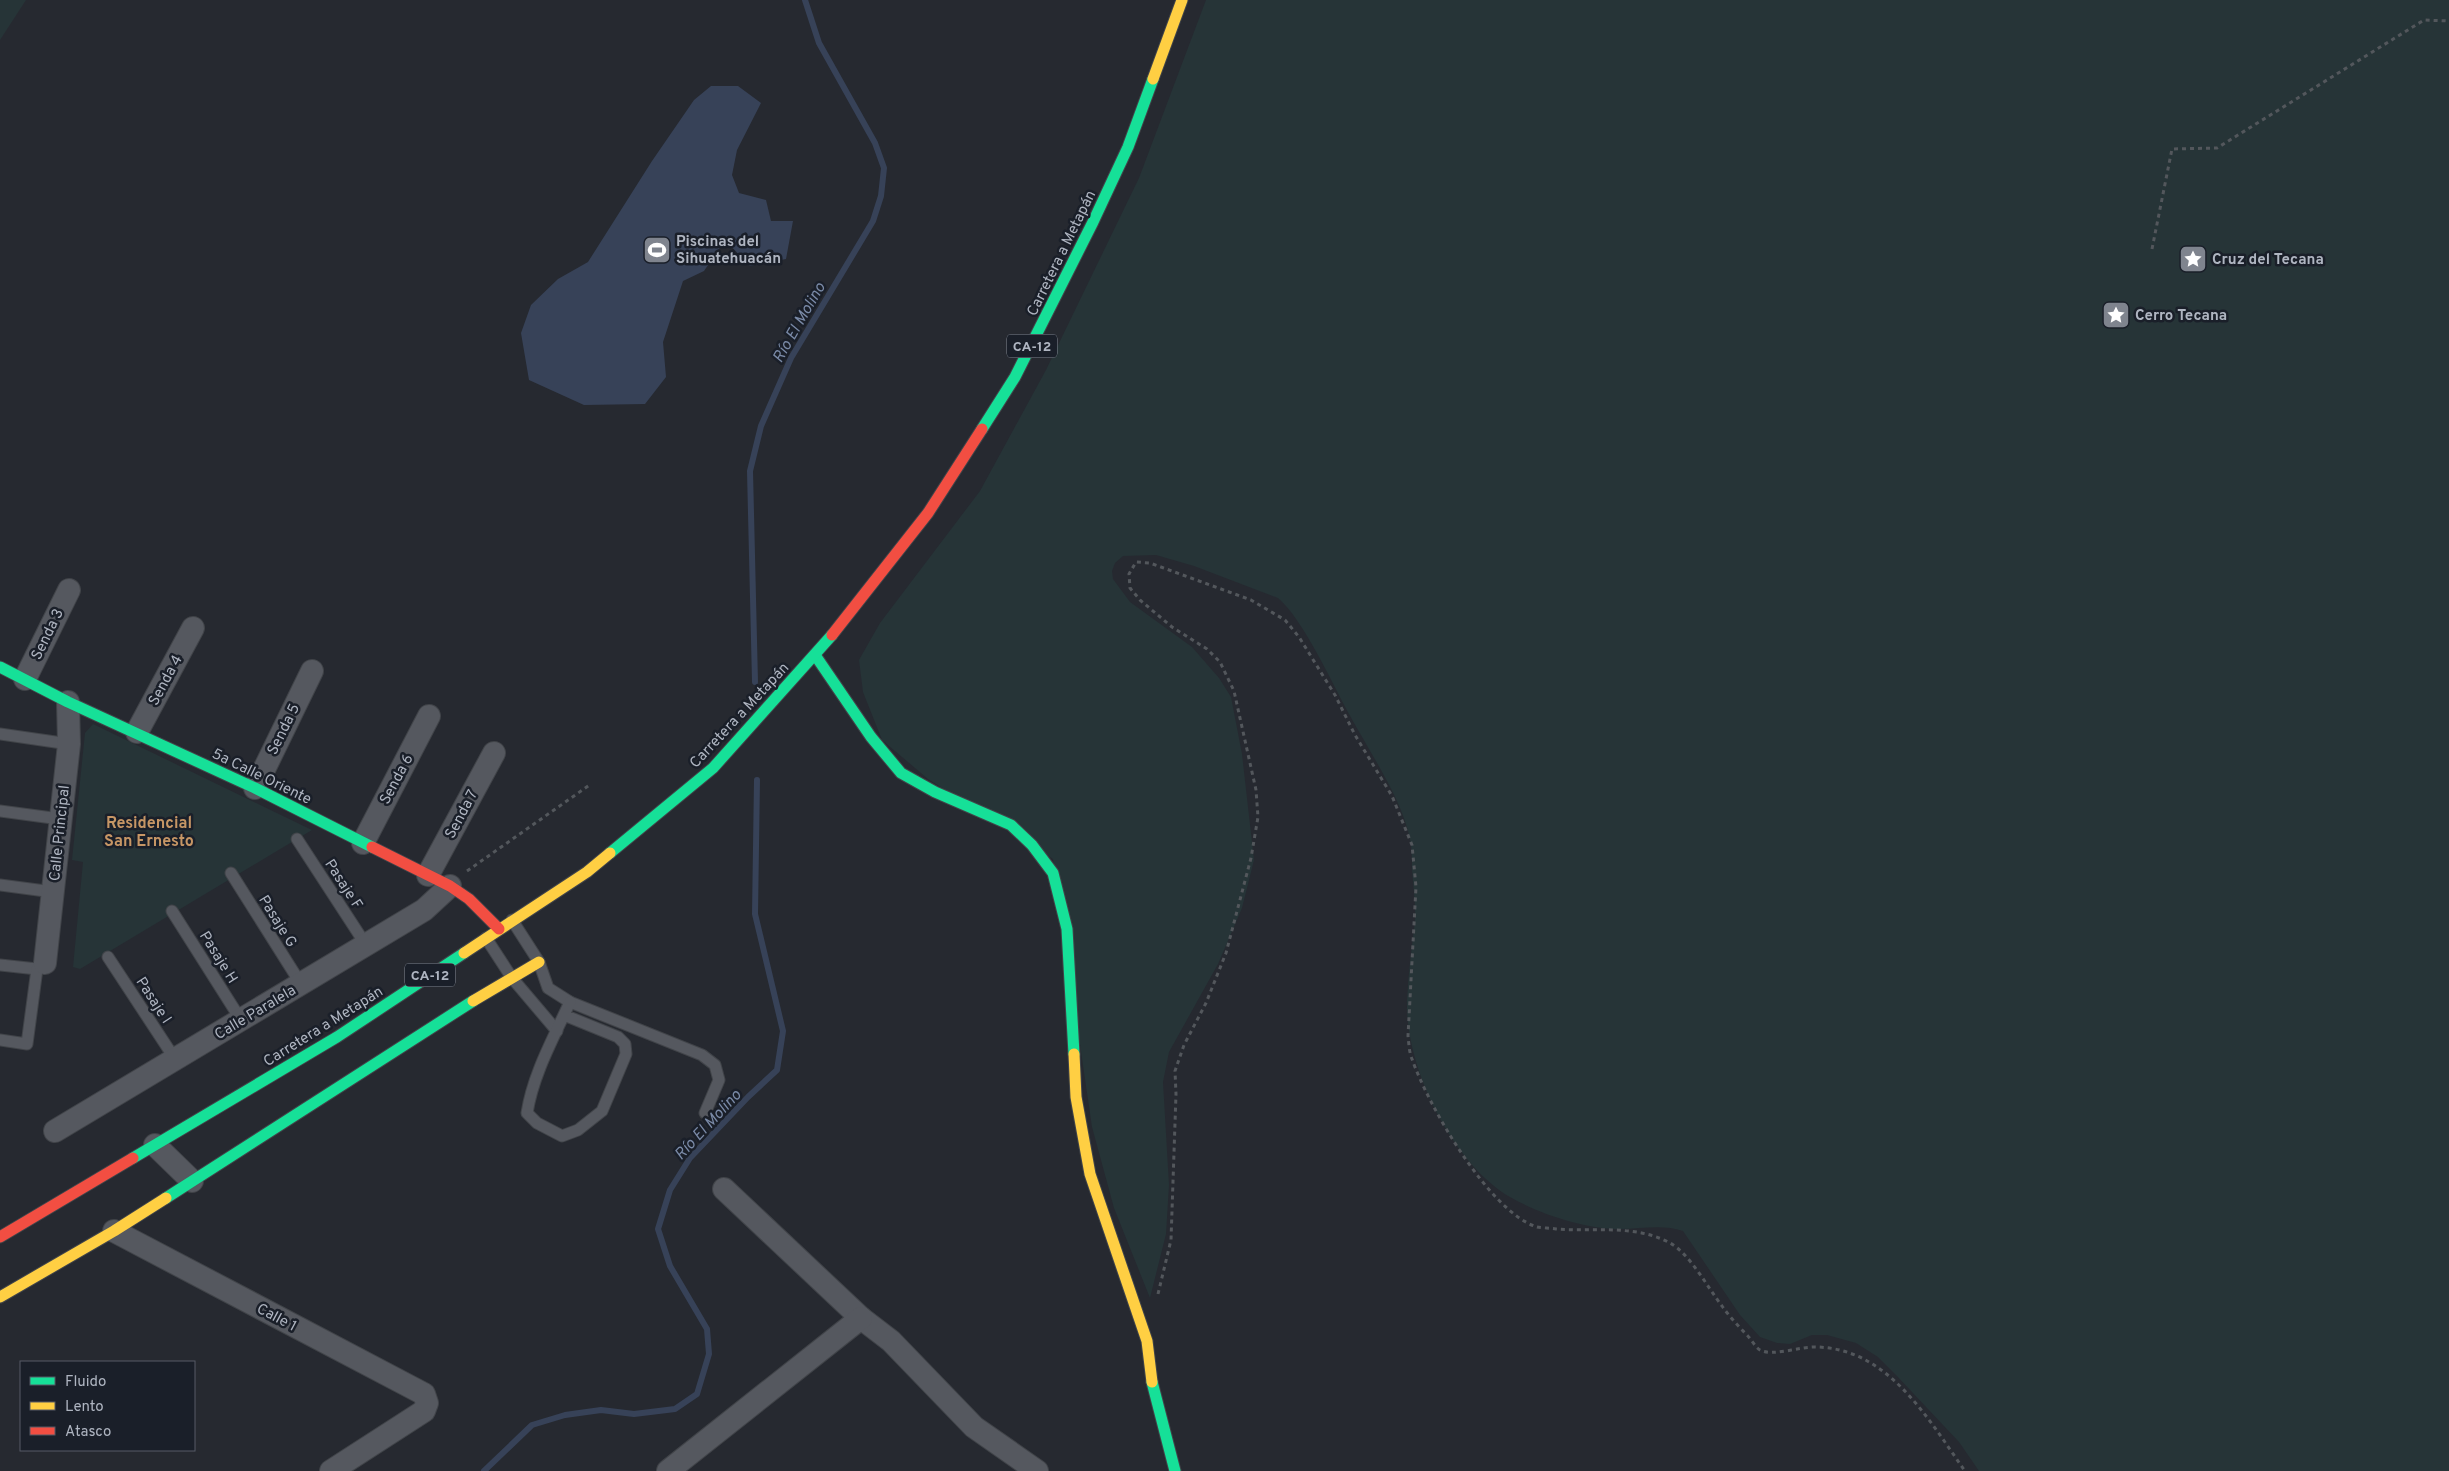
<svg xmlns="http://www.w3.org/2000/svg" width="2449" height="1471" viewBox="0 0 2449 1471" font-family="Overpass,sans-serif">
<rect width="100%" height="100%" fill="#262930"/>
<g fill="#263437">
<polygon points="0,0 26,0 0,40"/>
<path d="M 1206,0 L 2449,0 L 2449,1471 L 1979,1471 L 1959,1442 L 1896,1375 L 1878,1357 L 1856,1343 L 1827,1335 L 1812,1335 L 1790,1344 L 1777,1343 L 1760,1337 L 1740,1315 L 1683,1231 C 1663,1224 1641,1229 1620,1229 C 1586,1229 1539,1214 1510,1197 C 1452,1163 1405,1067 1407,1001 C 1408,974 1412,947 1415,920 C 1416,904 1413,886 1412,869 C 1412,860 1412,849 1410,839 C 1402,799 1369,751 1349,714 C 1332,683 1303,619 1278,598 L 1194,566 L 1156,555 L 1123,556 L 1115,563 L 1112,571 L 1113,579 L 1130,602 L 1192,647 L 1219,678 L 1231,697 L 1242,754 L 1254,860 L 1242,908 L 1218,964 L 1169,1052 L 1163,1082 L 1169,1185 L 1166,1234 L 1150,1298 L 1114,1208 L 1092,1127 L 1053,859 L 928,779 L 882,740 L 863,692 L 859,660 L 880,623 L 980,491 L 1046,370 L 1139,178 Z"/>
<polygon points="93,724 312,830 80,969 73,967 83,862 72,860 85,733"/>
</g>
<polygon fill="#374258" points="711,86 738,86 761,103 737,150 732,175 739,193 766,200 771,221 793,221 786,259 750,266 725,240 704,271 683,281 663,342 666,377 645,404 584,405 529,380 521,333 531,305 558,279 588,262 652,161 694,100"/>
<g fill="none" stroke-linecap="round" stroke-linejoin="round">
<g stroke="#374258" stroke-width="6">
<polyline points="755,682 750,471 761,426 791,358 873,221 881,196 884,168 875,143 819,43 805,0"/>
<polyline points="484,1471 532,1425 565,1415 601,1410 634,1414 675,1409 697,1394 709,1354 707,1329 670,1266 658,1229 670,1190 690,1158 748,1097 777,1070 783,1031 755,914 757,780"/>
</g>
<g stroke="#414449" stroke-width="13">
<g id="lane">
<polyline points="0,734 69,744"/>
<polyline points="0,811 60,819"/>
<polyline points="297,839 366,945"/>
<polyline points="231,873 301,984"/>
<polyline points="0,885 53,892"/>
<polyline points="172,911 241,1020"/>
<polyline points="512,920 539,962 548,988 570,1002 702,1055 715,1065 719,1080 705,1113"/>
<polyline points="486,938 512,978 557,1031"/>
<polyline points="108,957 175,1059"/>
<polyline points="0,965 37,969 42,966"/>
<path d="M 564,1015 L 618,1037 L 625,1044 L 626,1054 L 602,1111 L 578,1130 L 562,1136 L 537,1123 L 527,1113 C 533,1074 554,1037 570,1002"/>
<polyline points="0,1040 27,1044 37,969"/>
</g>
</g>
<g stroke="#414449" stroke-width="24">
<g id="street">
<polyline points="25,679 69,590"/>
<polyline points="137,732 193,628"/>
<polyline points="255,788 312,671"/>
<polyline points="363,843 429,716"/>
<polyline points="428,875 494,753"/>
<polyline points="45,963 69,744 68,702"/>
<polyline points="55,1131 424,910 450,886"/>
<polyline points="155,1145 192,1181"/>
<polyline points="724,1189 861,1318 891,1341 974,1427 1037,1471"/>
<polyline points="114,1231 424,1394 427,1403 424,1411 331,1471"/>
<polyline points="668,1471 861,1318"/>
</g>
</g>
<g stroke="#414449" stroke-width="13">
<g id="fast">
<polyline points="982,429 1015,377 1093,222 1128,147 1153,79"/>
<polyline points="815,655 871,737 901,773 935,792 1011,825 1032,845 1053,873 1067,929 1074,1054"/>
<polyline points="0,667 68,702 255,788 372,847"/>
<polyline points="610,853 713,768 832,635"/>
<polyline points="133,1158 337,1037 464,953"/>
<polyline points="166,1198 473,1001"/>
<polyline points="1152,1382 1175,1471"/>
</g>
</g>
<g stroke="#414449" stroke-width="13">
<g id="slow">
<polyline points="1153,79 1182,0"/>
<polyline points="464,953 587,872 610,853"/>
<polyline points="473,1001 539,962"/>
<polyline points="1074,1054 1076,1097 1090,1174 1147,1341 1152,1382"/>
<polyline points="0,1297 114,1231 166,1198"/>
</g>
</g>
<g stroke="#414449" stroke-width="13">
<g id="jam">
<polyline points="832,635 928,513 982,429"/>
<polyline points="372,847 450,886 469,899 499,929"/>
<polyline points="0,1237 133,1158"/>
</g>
</g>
<g stroke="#53575c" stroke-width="3" stroke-dasharray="4 4" stroke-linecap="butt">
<polyline points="2152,249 2172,149 2217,148 2424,20 2449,21"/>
<polyline points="467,871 591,784"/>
<path d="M 1158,1294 L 1171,1240 L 1176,1094 L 1175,1071 L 1184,1045 L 1206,1003 L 1226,953 L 1251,858 L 1258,817 L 1256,790 L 1234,691 L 1220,662 L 1207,649 L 1172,627 L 1140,600 L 1130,588 L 1129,574 L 1136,562 L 1150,563 L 1251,600 L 1285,620 L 1299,637 L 1335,695 L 1355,735 L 1392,796 L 1412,845 L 1416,887 L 1408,1036 C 1409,1044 1409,1052 1412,1059 C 1428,1105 1489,1212 1537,1227 C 1543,1228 1550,1228 1556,1229 C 1595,1232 1635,1224 1670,1243 C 1690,1254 1708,1288 1722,1306 C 1729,1316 1738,1326 1747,1335 C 1751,1339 1755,1347 1760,1350 C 1773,1357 1801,1346 1817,1347 C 1889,1349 1928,1419 1965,1471"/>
</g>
<use href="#lane" stroke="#55585f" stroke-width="11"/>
<use href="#street" stroke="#55585f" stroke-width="22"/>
<use href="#fast" stroke="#16e098" stroke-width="11"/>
<use href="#slow" stroke="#ffcf43" stroke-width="11"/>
<use href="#jam" stroke="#f24e42" stroke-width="11"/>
</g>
<defs>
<g id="stadium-square" transform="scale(1.4375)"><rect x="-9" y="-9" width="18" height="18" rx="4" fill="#7f848e" stroke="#1a1f29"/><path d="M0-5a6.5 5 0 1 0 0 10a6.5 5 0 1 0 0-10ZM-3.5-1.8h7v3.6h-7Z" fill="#fff"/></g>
<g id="sight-square" transform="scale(1.4375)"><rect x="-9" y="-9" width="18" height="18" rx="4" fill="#7f848e" stroke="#1a1f29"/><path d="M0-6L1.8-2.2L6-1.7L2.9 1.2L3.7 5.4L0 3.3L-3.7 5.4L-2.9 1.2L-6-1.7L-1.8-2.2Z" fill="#fff"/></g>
</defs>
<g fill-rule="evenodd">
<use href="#stadium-square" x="657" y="250"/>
<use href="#sight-square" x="2193" y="259"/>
<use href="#sight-square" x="2116" y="315"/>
</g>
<g text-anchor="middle" stroke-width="5" stroke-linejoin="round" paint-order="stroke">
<g fill="#1a1f29" stroke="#828893" stroke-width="1">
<rect x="1007" y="334.5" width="50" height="23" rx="4"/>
<rect x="405" y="963.5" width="50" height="23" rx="4"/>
</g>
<g font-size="14" font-weight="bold" fill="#afb5c1">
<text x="1032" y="351">CA-12</text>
<text x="430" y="980">CA-12</text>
</g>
<g font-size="15" font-weight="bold" fill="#afb5c1" stroke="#1a1f29" text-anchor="start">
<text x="676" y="246">Piscinas del<tspan x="676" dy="17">Sihuatehuacán</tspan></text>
<text x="2212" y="264">Cruz del Tecana</text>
<text x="2135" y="320">Cerro Tecana</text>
</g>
<g font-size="15" fill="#afb5c1" stroke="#1a1f29">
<text transform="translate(1061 253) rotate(-64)" y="5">Carretera a Metapán</text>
<text transform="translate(47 634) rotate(-64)" y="5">Senda 3</text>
<text transform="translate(165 680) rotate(-62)" y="5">Senda 4</text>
<text transform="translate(739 715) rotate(-47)" y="5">Carretera a Metapán</text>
<text transform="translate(283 729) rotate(-64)" y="5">Senda 5</text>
<text transform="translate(262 776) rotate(26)" y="5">5a Calle Oriente</text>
<text transform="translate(396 779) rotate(-62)" y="5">Senda 6</text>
<text transform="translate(461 814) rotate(-62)" y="5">Senda 7</text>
<text transform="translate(59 833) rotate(-84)" y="5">Calle Principal</text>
<text transform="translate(344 884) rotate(57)" y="5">Pasaje F</text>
<text transform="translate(278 921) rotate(58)" y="5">Pasaje G</text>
<text transform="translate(219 957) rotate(58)" y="5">Pasaje H</text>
<text transform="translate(154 1000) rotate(57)" y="5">Pasaje I</text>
<text transform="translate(255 1012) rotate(-31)" y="5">Calle Paralela</text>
<text transform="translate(323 1026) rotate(-32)" y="5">Carretera a Metapán</text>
<text transform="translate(277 1317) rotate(28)" y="5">Calle 1</text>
</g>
<g font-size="16" font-style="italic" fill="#7a8aa7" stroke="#1a1f29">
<text transform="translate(798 322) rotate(-60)" y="6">Río El Molino</text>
<text transform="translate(707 1124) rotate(-47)" y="6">Río El Molino</text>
</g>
<g font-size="16" font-weight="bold" fill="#c69665" stroke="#1a1f29">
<text x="149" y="828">Residencial<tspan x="149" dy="18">San Ernesto</tspan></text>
</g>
</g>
<rect x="20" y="1361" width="175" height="90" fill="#1a1f29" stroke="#565b66"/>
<rect x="30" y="1377" width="25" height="8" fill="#16e098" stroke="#565b66"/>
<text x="65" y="1386" font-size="15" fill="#afb5c1">Fluido</text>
<rect x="30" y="1402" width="25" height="8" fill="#ffcf43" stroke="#565b66"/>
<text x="65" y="1411" font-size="15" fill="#afb5c1">Lento</text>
<rect x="30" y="1427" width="25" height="8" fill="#f24e42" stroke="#565b66"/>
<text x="65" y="1436" font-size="15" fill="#afb5c1">Atasco</text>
</svg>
